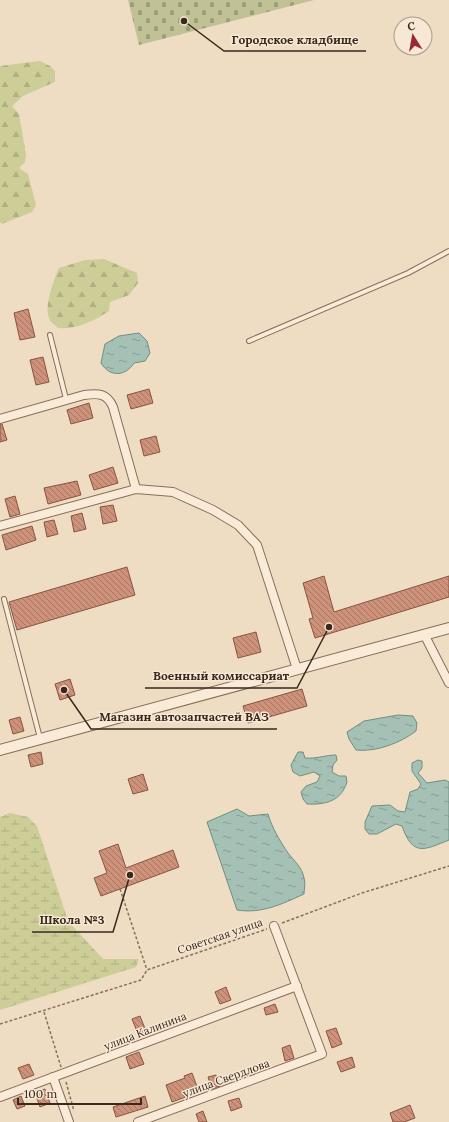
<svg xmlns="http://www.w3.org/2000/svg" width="449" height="1122" viewBox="0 0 449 1122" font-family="Lora,serif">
<defs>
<pattern id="forest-firs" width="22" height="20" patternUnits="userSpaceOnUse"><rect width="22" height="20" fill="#cccd97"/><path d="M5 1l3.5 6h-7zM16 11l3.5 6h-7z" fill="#b0b082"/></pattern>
<pattern id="wetland-marsh" width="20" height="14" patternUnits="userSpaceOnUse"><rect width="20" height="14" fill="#cccd97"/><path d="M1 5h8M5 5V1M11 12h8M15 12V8" fill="none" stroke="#b0b082"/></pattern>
<pattern id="cemetery-stones" width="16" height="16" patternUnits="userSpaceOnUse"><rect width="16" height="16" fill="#c1c196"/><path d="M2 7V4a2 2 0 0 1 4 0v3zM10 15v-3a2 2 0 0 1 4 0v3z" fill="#9e9d7a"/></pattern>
<pattern id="water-ripples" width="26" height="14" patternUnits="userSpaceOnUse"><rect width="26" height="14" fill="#a5c1b6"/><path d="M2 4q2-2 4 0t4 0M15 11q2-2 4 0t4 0" fill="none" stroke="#879d93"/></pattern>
<pattern id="building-back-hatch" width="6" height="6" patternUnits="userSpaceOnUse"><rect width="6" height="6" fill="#cd9279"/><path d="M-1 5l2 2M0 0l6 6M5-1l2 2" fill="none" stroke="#a77763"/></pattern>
</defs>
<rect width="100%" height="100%" fill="#eeddc3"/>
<g fill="url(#forest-firs)">
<polygon points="40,61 50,66 55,71 55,82 23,96 12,106 19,114 26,155 25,162 19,168 28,174 36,205 32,212 2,224 0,222 0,66"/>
<path d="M 104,259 L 137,273 L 138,283 L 129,295 L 110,302 L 109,311 C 94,321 76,330 58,328 C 55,325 50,322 49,318 C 44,306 54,279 59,268 L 85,260 Z"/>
</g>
<polygon fill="url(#wetland-marsh)" points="10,813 28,817 37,826 68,921 103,959 139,959 136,967 0,1010 0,817"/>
<polygon fill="url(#cemetery-stones)" points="128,0 314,0 139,45"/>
<g fill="url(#water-ripples)" stroke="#6c9083">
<path d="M 139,333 L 147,341 L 150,353 L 145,361 L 134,363 C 126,376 110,378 101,363 L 105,344 L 119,336 Z"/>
<path d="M 398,715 L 413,716 L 417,723 L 416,731 C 400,743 377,752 356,750 L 349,739 L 347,732 L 364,721 Z"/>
<path d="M 298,752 L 303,752 L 305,758 C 316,759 326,755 336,755 L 337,760 L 333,765 L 332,772 L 339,776 L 346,776 L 347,782 C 341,801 326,805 307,804 L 303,799 L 301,792 L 306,786 L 317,782 L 320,776 L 314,772 L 300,776 L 293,772 L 291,765 Z"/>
<path d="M 418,760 L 422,761 L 422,768 L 418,773 L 427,783 L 445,780 L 449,782 L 449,840 C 424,850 413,857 402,826 L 396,824 L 377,834 L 369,834 L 365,829 L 365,822 L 372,806 L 390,805 L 398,811 L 405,812 L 410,792 L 418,789 L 421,784 L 412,771 L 412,763 Z"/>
<path d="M 237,809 L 249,816 L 268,814 C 272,828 280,841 288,853 C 294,861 302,867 304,878 C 306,883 304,889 304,894 C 282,904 262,914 237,910 L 207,822 Z"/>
</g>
<g fill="url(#building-back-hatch)" stroke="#885440">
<polygon points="28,309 35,337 20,340 14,313"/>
<polygon points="43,357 49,382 36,385 30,360"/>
<polygon points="149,389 153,403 131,409 127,395"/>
<polygon points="89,403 93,418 71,424 67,410"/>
<polygon points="0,424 2,424 7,440 0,442"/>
<polygon points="156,436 160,452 144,456 140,440"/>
<polygon points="113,467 118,483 94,490 89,475"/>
<polygon points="77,481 81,495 48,504 44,488"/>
<polygon points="15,496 20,514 10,517 5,499"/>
<polygon points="113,505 117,521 103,524 100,507"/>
<polygon points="82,513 86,529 74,532 71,516"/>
<polygon points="54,520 58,534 47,537 44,522"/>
<polygon points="32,526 36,540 6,550 2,535"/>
<polygon points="127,567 135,595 17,630 9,602"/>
<polygon points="324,576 334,612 449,576 449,597 315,638 309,619 313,618 303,583"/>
<polygon points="256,632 261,652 238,658 233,638"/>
<polygon points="70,679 75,695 60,700 55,684"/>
<polygon points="302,689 307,706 248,723 243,706"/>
<polygon points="20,717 24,731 13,734 9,720"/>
<polygon points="41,752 43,764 31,767 28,755"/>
<polygon points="143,774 148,790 133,794 128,779"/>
<polygon points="118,844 126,868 173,850 179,867 101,896 94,878 107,873 99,851"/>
<polygon points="226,987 231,1000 220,1004 215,992"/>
<polygon points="275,1004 278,1012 266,1015 264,1008"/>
<polygon points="140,1016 146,1031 138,1034 132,1019"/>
<polygon points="336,1028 342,1044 332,1048 326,1031"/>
<polygon points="290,1045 294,1058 285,1061 282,1048"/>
<polygon points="139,1052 144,1064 130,1069 126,1057"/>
<polygon points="352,1057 355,1067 341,1072 337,1062"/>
<polygon points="29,1064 34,1075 23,1079 18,1068"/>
<polygon points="192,1073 199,1092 172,1102 166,1085 185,1078 184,1076"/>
<polygon points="216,1075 220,1086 212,1089 208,1077"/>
<polygon points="45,1089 50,1103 40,1107 35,1093"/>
<polygon points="21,1096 25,1106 17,1109 13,1100"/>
<polygon points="145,1096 148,1107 116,1117 113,1107"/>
<polygon points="239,1098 242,1107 231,1111 228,1101"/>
<polygon points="410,1105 415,1118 404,1122 393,1122 390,1113"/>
<polygon points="203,1111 207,1122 199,1122 196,1114"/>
</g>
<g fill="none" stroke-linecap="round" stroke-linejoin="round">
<g stroke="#896e5a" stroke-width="6">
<g id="service">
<polyline points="50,335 66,399"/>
<polyline points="249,341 408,273 449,251"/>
<polyline points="4,599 40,738"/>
</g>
</g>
<g stroke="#896e5a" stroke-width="10">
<g id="minor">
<path d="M 0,419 L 84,395 C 98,393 107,393 113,407 L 136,489"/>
<polyline points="0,526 136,489 173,492 213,510 238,525 257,545 297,669"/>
<polyline points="424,634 449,683"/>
<polyline points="53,1077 69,1122"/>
<polyline points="0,1097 297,986"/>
<polyline points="138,1122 322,1054 274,926"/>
</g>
</g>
<g stroke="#896e5a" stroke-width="12">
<polyline id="tertiary" points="0,750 449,628"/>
</g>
<g stroke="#896e5a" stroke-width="1.5" stroke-dasharray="3 2" stroke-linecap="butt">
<polyline points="120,889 147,970"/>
<polyline points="282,923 362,893 449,866"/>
<polyline points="44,1012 61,1067"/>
<polyline points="0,1024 141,980 147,970 267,929"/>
<polyline points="66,1082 74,1111"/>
</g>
<use href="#service" stroke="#f9ebd7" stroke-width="4"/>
<use href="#minor" stroke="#f9ebd7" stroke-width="8"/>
<use href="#tertiary" stroke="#f9ebd7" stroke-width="10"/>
</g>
<g text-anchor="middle" stroke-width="3" stroke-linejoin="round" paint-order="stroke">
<g font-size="11" fill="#39281e" stroke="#f6e8d3">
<text transform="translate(220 936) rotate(-19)" y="4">Советская улица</text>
<text transform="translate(145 1031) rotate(-21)" y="4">улица Калинина</text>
<text transform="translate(226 1078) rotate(-20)" y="4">улица Свердлова</text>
</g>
</g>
<path fill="none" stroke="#39281e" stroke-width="1.5" d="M184 21L224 51H366M329 627L297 688H145M64 690L91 729H277M130 875L113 932H32"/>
<g fill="#39281e" stroke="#f6e8d3" stroke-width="1.5">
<circle cx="184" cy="21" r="4"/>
<circle cx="329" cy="627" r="4"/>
<circle cx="64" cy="690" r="4"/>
<circle cx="130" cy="875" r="4"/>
</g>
<g font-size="12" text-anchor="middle" font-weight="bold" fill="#39281e" stroke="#f6e8d3" stroke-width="3" stroke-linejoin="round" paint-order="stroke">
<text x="295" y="44">Городское кладбище</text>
<text x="221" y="680">Военный комиссариат</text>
<text x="184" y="721">Магазин автозапчастей ВАЗ</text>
<text x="72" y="924">Школа №3</text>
</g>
<g transform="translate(413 36) rotate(349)"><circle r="19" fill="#f6e8d3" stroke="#aa9b8b"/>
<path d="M0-3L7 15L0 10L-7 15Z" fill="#982a37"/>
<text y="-6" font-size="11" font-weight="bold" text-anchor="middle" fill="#39281e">С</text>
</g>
<path d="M18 1098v6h123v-6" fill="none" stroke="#39281e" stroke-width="2"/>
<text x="24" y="1098" font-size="12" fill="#39281e" stroke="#f6e8d3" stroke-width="3" paint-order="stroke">100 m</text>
</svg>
